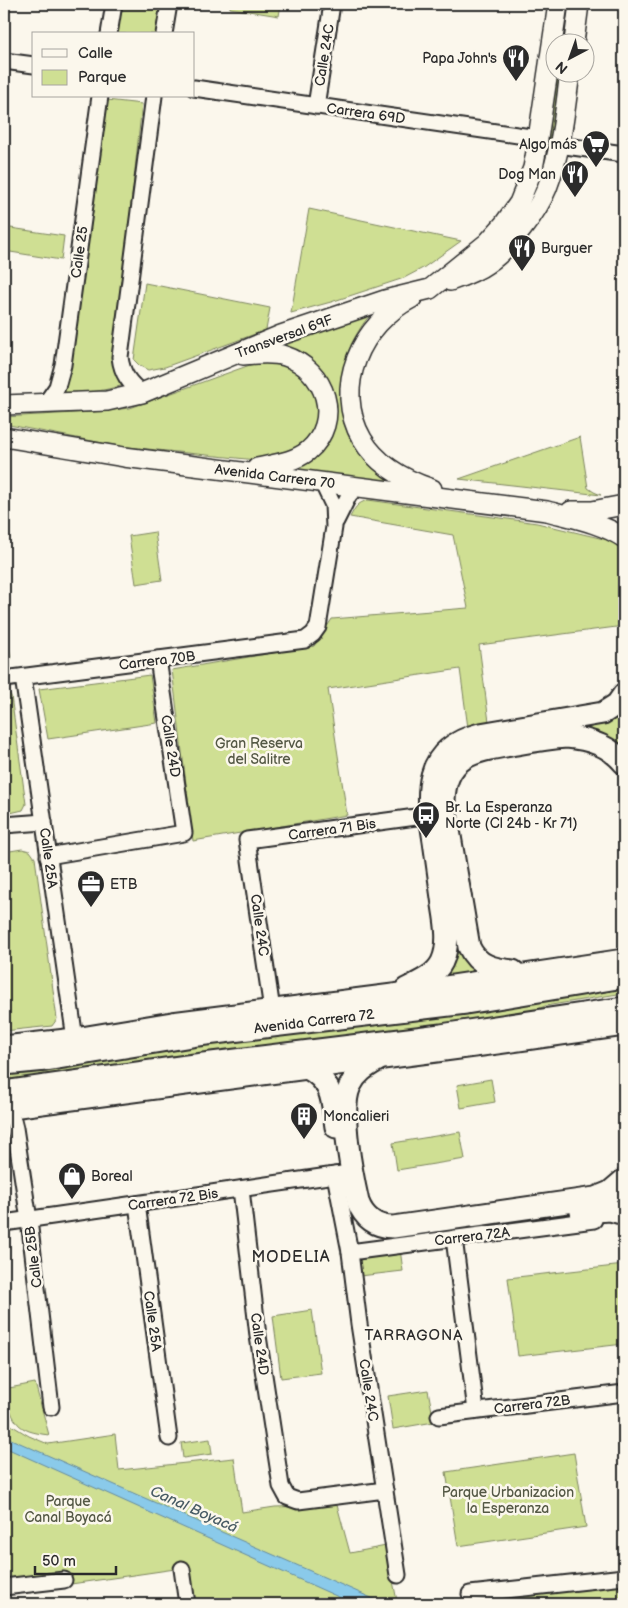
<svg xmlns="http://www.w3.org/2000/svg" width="628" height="1608" viewBox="0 0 628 1608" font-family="'Balsamiq Sans',sans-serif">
<rect width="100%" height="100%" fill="#fbf7ec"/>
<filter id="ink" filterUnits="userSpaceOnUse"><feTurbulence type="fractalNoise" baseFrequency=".02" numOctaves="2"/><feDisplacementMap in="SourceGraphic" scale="10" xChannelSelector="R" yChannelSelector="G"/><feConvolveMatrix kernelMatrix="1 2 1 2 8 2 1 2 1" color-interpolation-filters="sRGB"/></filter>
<g filter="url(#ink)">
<g fill="#cfdf93" stroke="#7d855f">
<polygon points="122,4 161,4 156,34 118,34"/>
<polygon points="230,4 281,4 279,16 230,8"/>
<polygon points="556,72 563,73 553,144 537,196 509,225"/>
<path d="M 107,100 L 142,104 L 114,366 L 124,385 C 103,391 83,394 61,394 L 69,375 Z"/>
<polygon points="309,209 461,241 423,268 404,278 331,302 291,313"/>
<polygon points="4,227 64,236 61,260 4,251"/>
<polygon points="145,283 270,308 266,330 165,367 148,370 140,366 134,360"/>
<path d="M 377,307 C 370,315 363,323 358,332 C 339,362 333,410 352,442 C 363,459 379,472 395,485 L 286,470 L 335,412 L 272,345 Z"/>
<polygon points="271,360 303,372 319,398 315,430 305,445 289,456 256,460 118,446 4,424 4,417 93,412 130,408 250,365"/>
<polygon points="580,437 588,488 594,492 601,495 459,479"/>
<path d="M 368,500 L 537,523 L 612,541 L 624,553 L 624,626 L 479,645 L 489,722 L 468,728 L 460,669 L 328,689 L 347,815 L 193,841 L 172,670 L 314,646 L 332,619 L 468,608 L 453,535 L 350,517 C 355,508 357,503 368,500 Z"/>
<polygon points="155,532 162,580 136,584 129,536"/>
<polygon points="4,613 11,660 4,661"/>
<polygon points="150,675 157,723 48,739 39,689"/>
<polygon points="4,691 8,692 11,696 26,804 23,810 6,814 4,814"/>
<polygon points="624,710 624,751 596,733 579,727"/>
<polygon points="22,849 30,851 35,858 57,1019 52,1026 4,1031 4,852"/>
<polygon points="449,914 485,975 441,979"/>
<polygon points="624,982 624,993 545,1006 523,1016 4,1087 4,1069"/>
<polygon points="491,1079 495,1102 461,1108 457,1085"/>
<polygon points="460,1132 465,1159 397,1170 393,1143"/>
<polygon points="400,1249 403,1271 360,1276 357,1255"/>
<polygon points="624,1265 624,1344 518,1356 508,1278"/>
<polygon points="312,1310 321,1373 281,1378 273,1316"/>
<path d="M 35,1383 L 49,1435 C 15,1431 15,1423 4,1393 L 4,1389 Z"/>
<polygon points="428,1390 434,1422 393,1429 388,1396"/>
<polygon points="4,1417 11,1425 29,1436 48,1444 115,1434 119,1470 234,1458 242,1512 275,1507 337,1505 350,1553 386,1546 397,1601 406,1604 242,1604 241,1603 193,1604 175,1569 71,1584 65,1576 4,1583"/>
<polygon points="210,1439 212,1454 183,1458 181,1443"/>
<polygon points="574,1453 586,1527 458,1546 446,1472"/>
<polygon points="624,1581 624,1604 428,1604"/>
</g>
<polygon fill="#8acaea" stroke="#648a9e" points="4,1436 385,1604 354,1604 4,1447"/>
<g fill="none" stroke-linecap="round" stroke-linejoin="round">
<g stroke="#2b2b2b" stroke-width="19">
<g id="minor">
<polyline points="109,34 114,4"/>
<polyline points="164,34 169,4"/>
<polyline points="4,61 34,65"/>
<polyline points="194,88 538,138"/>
<polyline points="316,106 332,4"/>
<polyline points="558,145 624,154"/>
<path d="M 142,393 C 129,383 122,374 120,357 L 154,96"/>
<polyline points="45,404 57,387 63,365 100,96"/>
<polyline points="336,521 349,495 358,486"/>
<polyline points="23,677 75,1039"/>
<polyline points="4,679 305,640 313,634 318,627 334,527 333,505 322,482"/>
<polyline points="4,825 44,822"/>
<polyline points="48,856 184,833 158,659"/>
<polyline points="272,1010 247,840 416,817"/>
<polyline points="4,1111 13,1120 15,1128 29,1220 51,1407"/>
<polyline points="335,1175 350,1252 359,1324 398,1575"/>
<polyline points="241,1189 258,1336 281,1486 287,1497 298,1501 385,1490"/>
<polyline points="137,1204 169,1438"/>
<polyline points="4,1223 342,1174"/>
<polyline points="454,1238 476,1411"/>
<polyline points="350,1252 594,1220"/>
<polyline points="439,1416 624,1393"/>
<polyline points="182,1569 187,1604"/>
<polyline points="4,1587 64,1580"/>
<polyline points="470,1594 624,1577"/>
</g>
</g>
<g stroke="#2b2b2b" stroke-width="22">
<g id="major">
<polyline points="574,42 579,4"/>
<path d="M 450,281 C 464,276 477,271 488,263 C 510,248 537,213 547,188 C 561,152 565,111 570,72"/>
<path d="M 412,298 C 361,324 332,387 362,439 C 377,465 405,480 432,489"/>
<path d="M 243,355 C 257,354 272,352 285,356 C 326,369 343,421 308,451 C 294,462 275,464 257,468"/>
<polyline points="4,405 107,401 142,393 281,335 385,300 430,289 487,243 504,224 519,203 533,168 536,152 558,4"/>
<path d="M 4,437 L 124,457 L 547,511 C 573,518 602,523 624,538"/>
<polyline points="571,511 592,511 624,505"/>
</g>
</g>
<g stroke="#2b2b2b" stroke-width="25">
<g id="highway">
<path d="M 513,971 C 493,969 478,966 469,947 L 444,801 C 445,753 478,751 517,744 C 533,741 550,738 567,737 C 589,739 609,745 624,763"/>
<path d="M 406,989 C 419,982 435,976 442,962 C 450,945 446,923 443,905 C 440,884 437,862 434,841 C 426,792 422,749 480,734 L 603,713 L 617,704 L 624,694"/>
<polyline points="4,1047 75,1039 172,1023 393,995 624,960"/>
<path d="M 378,1060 C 366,1067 356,1073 350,1086 C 339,1110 352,1175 358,1202 C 364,1218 376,1227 393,1227 L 595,1198 L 610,1192 L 624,1180"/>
<polyline points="4,1064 46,1060 198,1035 466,1003 624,977"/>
<path d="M 307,1068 C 333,1082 332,1100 336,1127"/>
<polyline points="4,1092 187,1066 441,1035 624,1008"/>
<polyline points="4,1108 497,1043 624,1025"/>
<polyline points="581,1212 610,1210 624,1214"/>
</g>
</g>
<use href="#minor" stroke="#fbf7ec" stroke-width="15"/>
<use href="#major" stroke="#fbf7ec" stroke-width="19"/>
<use href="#highway" stroke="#fbf7ec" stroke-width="21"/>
</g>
</g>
<defs>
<g id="restaurant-pin" transform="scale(1.4375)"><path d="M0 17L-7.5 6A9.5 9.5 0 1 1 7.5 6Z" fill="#2b2b2b" stroke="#fbf7ec"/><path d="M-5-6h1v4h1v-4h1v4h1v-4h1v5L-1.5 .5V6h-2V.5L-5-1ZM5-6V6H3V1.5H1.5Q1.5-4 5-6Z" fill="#fff"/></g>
<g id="supermarket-pin" transform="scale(1.4375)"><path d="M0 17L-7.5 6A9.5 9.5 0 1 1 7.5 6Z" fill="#2b2b2b" stroke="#fbf7ec"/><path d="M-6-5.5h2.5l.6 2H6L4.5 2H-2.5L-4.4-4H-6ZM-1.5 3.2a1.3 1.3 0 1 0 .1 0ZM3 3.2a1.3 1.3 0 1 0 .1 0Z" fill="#fff"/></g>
<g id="bus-pin" transform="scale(1.4375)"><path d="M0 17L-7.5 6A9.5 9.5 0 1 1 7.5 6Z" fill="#2b2b2b" stroke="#fbf7ec"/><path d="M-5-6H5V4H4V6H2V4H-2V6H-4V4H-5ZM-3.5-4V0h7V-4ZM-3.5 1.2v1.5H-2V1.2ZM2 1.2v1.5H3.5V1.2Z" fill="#fff"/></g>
<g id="office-pin" transform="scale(1.4375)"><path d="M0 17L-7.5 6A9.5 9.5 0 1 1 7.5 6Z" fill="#2b2b2b" stroke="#fbf7ec"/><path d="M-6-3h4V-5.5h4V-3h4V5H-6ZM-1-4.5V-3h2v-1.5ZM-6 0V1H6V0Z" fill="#fff"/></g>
<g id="building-pin" transform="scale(1.4375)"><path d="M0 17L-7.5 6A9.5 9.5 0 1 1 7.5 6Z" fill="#2b2b2b" stroke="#fbf7ec"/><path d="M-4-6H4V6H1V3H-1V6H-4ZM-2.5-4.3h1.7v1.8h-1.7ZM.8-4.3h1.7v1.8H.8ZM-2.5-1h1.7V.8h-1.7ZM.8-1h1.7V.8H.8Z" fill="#fff"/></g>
<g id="shop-pin" transform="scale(1.4375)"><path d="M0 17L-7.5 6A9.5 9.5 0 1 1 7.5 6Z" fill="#2b2b2b" stroke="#fbf7ec"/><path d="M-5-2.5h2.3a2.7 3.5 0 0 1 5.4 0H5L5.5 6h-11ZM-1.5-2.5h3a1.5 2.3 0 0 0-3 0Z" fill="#fff"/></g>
</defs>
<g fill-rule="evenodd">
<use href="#restaurant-pin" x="516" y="58"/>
<use href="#supermarket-pin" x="596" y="144"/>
<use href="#restaurant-pin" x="575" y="174"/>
<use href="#restaurant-pin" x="522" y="248"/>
<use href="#bus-pin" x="426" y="815"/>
<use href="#office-pin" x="91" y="884"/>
<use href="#building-pin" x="304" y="1116"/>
<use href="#shop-pin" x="72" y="1176"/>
</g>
<g text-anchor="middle" stroke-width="5" stroke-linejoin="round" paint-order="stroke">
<g font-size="14" fill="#2b2b2b" stroke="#fbf7ec">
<text transform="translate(324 55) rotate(-81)" y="5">Calle 24C</text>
<text transform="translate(366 113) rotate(8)" y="5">Carrera 69D</text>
<text transform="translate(79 252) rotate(-82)" y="5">Calle 25</text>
<text transform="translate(284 336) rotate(-20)" y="5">Transversal 69F</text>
<text transform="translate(275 476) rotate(7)" y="5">Avenida Carrera 70</text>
<text transform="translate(157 660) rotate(-7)" y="5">Carrera 70B</text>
<text transform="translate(171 746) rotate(81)" y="5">Calle 24D</text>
<text transform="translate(332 829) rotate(-8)" y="5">Carrera 71 Bis</text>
<text transform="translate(49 858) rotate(82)" y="5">Calle 25A</text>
<text transform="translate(260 925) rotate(82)" y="5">Calle 24C</text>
<text transform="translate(314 1021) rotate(-7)" y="5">Avenida Carrera 72</text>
<text transform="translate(173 1199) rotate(-8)" y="5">Carrera 72 Bis</text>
<text transform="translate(472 1236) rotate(-7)" y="5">Carrera 72A</text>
<text transform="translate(33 1257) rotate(-97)" y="5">Calle 25B</text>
<text transform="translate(153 1321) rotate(82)" y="5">Calle 25A</text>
<text transform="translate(260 1344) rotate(82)" y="5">Calle 24D</text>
<text transform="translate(369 1390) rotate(81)" y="5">Calle 24C</text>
<text transform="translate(532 1404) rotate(-7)" y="5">Carrera 72B</text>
</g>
<g font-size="14" fill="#2b2b2b" stroke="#fbf7ec" text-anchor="start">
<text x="497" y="63" text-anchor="end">Papa John's</text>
<text x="577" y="149" text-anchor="end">Algo más</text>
<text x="556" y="179" text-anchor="end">Dog Man</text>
<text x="541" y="253">Burguer</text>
<text x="445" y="812">Br. La Esperanza<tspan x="445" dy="16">Norte (Cl 24b - Kr 71)</tspan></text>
<text x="110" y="889">ETB</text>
<text x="323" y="1121">Moncalieri</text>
<text x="91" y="1181">Boreal</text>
</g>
<g font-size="14" fill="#545845" stroke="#fbf7ec">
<text x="259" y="748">Gran Reserva<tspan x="259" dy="16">del Salitre</tspan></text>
<text x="508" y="1497">Parque Urbanizacion<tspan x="508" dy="16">la Esperanza</tspan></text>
<text x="68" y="1506">Parque<tspan x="68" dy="16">Canal Boyacá</tspan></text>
</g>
<g font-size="15" letter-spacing="1" fill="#2b2b2b" stroke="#fbf7ec">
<text x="414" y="1340">TARRAGONA</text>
</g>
<g font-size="15" font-style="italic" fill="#485b64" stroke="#fbf7ec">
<text transform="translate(194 1509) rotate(24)" y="5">Canal Boyacá</text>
</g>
<g font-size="16" letter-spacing="1" fill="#2b2b2b" stroke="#fbf7ec">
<text x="291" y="1262">MODELIA</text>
</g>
</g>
<rect width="628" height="1608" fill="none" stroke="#fbf7ec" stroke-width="20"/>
<rect x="10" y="10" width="608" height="1588" fill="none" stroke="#2b2b2b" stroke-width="2" filter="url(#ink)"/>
<rect x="32" y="32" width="162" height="65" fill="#fbf7ec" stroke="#a8a59f"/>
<rect x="42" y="49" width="25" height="8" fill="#fbf7ec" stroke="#a8a59f"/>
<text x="78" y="58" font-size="15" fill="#2b2b2b">Calle</text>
<rect x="42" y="70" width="25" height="15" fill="#cfdf93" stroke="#a8a59f"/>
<text x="78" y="82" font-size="15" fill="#2b2b2b">Parque</text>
<g transform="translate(570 58) rotate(221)"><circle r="24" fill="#fbf7ec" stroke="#a8a59f"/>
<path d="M0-4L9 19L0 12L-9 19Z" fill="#2b2b2b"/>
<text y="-8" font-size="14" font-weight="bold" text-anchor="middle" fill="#2b2b2b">N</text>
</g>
<path d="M35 1566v8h81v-8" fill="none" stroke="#2b2b2b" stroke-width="2.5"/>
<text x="42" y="1566" font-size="15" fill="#2b2b2b" stroke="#fbf7ec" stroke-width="4" paint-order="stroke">50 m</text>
</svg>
